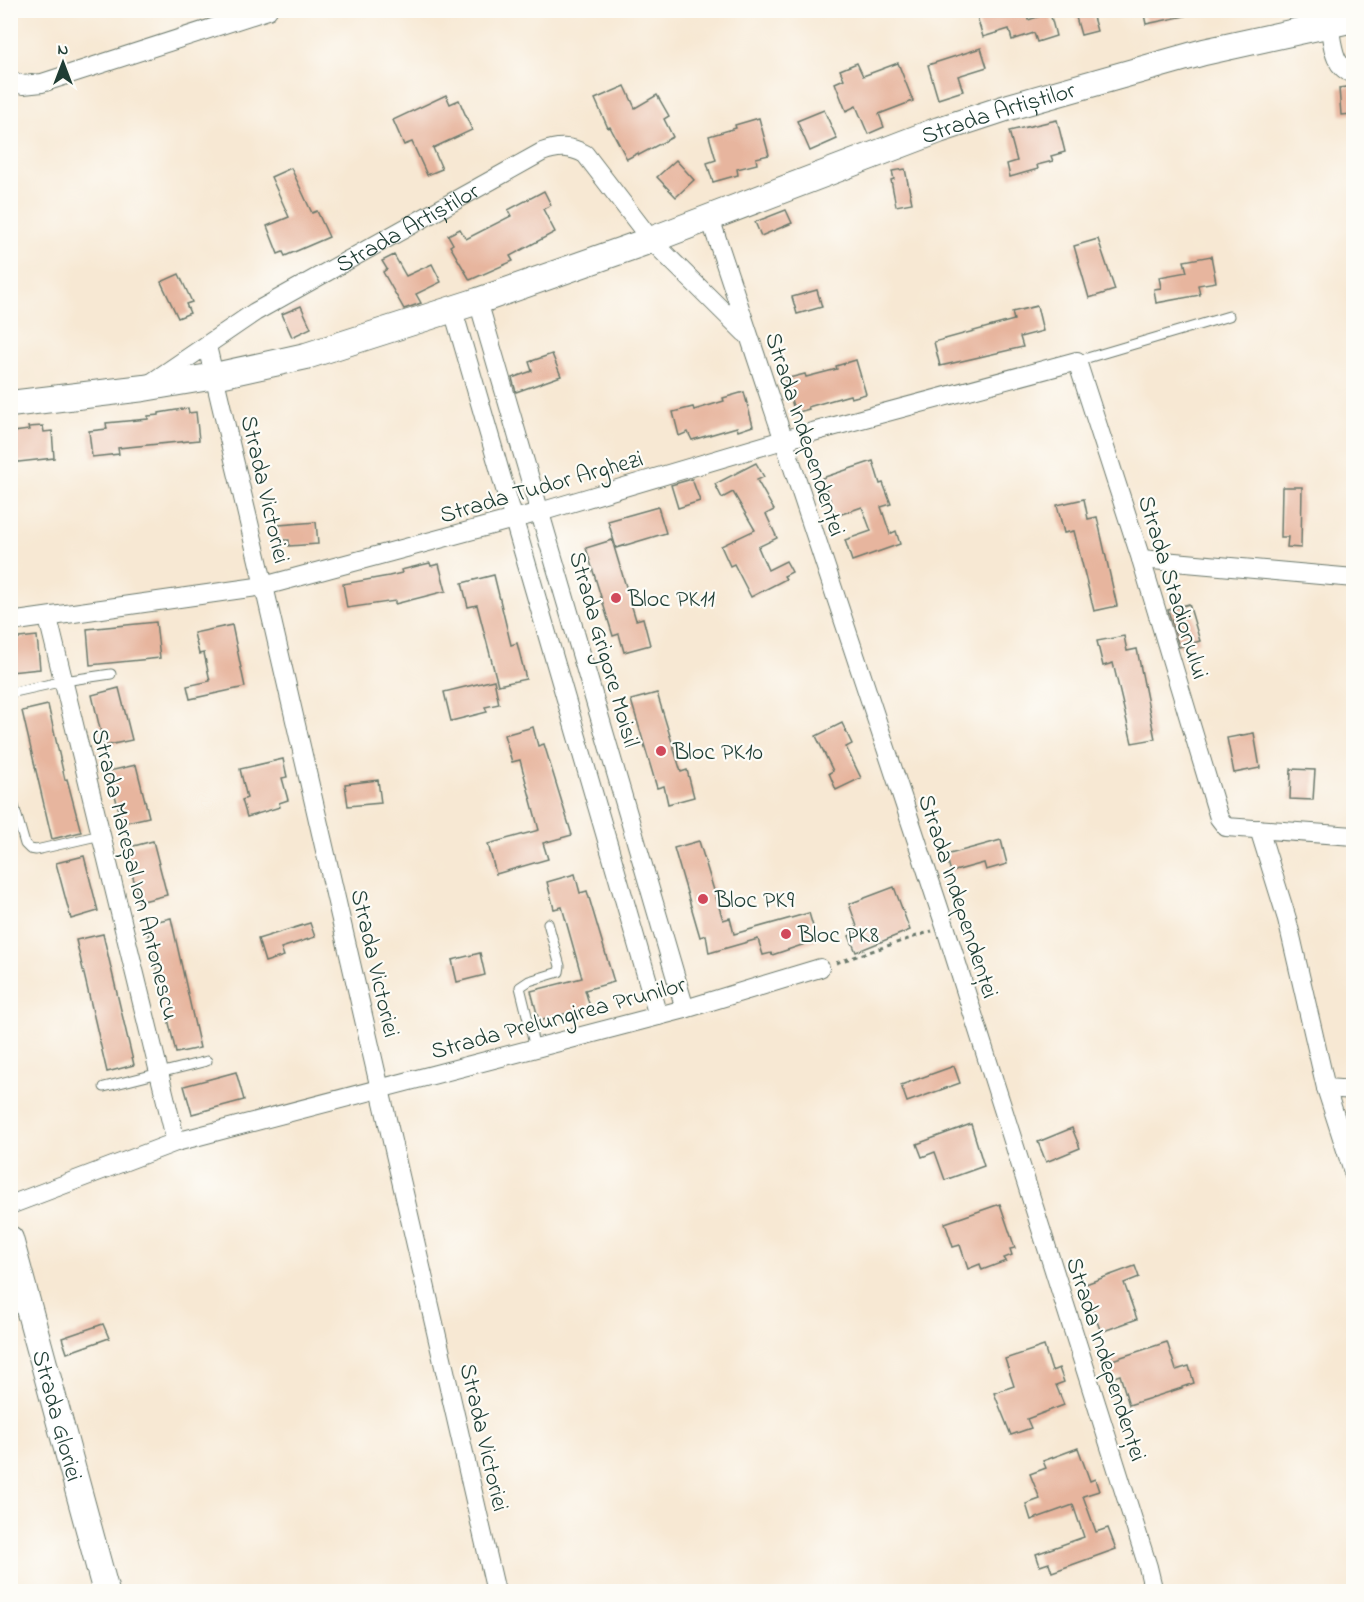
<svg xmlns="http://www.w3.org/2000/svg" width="1364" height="1602" viewBox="0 0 1364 1602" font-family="'Indie Flower',sans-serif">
<rect width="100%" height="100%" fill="#fdfcf7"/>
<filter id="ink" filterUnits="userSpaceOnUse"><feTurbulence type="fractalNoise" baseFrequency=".0167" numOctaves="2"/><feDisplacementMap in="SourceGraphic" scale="12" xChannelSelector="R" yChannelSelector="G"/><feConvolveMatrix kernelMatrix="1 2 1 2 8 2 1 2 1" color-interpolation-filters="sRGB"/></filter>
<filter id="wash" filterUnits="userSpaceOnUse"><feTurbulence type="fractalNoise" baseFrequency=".008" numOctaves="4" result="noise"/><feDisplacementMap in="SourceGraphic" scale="24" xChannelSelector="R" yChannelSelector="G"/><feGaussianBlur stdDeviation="1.35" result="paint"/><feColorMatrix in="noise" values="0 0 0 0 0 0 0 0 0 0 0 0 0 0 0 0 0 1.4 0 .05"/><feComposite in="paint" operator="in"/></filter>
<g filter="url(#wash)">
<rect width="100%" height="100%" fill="#f7e8d3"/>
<g id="blocks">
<g fill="#e7b59e">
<polygon points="975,10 1025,10 1028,20 1050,13 1056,36 1037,42 1034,33 1012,40 1009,29 983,37"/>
<polygon points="1074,10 1091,10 1097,31 1081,35"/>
<polygon points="1143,10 1184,10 1185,16 1146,24"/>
<polygon points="981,48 987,67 958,76 963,91 938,99 928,65"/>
<polygon points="857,63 863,76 898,63 913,101 879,114 884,127 868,134 856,106 846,111 835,83 844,79 840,70"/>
<polygon points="625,86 635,108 657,95 669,116 664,119 673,137 639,155 638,153 627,159 610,127 608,128 595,99"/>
<polygon points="1353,86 1353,114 1341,115 1339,88"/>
<polygon points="446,95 450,104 459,100 472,130 433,148 442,169 427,175 412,142 404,145 393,120"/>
<polygon points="824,110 837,139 810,151 797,121"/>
<polygon points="759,118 769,155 756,158 757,164 737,169 738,175 713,182 707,163 716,160 709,136 736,128 735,125"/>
<polygon points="1057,120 1065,152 1051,156 1053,161 1037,165 1038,169 1010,177 1007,164 1017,161 1009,131"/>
<polygon points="676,160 694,180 676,197 657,177"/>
<polygon points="291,168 312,213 317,211 329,237 285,256 283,252 278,254 267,226 289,217 271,177"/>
<polygon points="905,169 912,203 896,206 891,180 894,179 892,171"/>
<polygon points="544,191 551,205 543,209 555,232 510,256 513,261 470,280 450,246 453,244 448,235 460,229 466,239 511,216 508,210"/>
<polygon points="786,210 792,223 761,236 755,222"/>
<polygon points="1098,239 1115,290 1089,298 1074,246"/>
<polygon points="394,255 406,276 432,264 441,282 416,294 421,303 404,309 383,272 387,269 382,261"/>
<polygon points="1211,256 1216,282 1198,285 1200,295 1156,303 1154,289 1161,288 1159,277 1187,272 1184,261"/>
<polygon points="179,274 192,302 186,304 190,313 178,318 161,282"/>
<polygon points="817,290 822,307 797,314 792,297"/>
<polygon points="301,306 311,328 292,337 282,314"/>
<polygon points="1037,306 1043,331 1020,337 1023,347 940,366 934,342 1014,320 1012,312"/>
<polygon points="552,354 561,376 516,392 512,378 532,371 529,362"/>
<polygon points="856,360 866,394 851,398 850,395 808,407 809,409 795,413 785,379 805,374 806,377 837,369 836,366"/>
<polygon points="744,392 753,426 738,431 737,427 692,440 688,432 679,436 673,412 693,407 694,410 724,401 723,398"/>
<polygon points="188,408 189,413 196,412 199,440 118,448 119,454 92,457 89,431 107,429 106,423 148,419 148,416 159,415 159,413"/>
<polygon points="43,426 44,432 52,431 54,458 10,463 10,434 14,434 14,432 29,430 28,427"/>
<polygon points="873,461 880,484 883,483 891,504 881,507 890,534 896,531 900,544 852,561 845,540 871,531 862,507 836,516 822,478"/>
<polygon points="756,463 764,477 757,480 774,510 766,514 777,538 758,547 768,570 786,561 792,572 784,576 786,579 751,597 734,564 730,566 721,546 755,530 733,492 722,498 715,484"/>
<polygon points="692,479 700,501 678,508 671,485"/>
<polygon points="1282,487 1302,487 1301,548 1287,547 1288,537 1281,537"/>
<polygon points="1084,499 1088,519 1097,517 1117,606 1094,611 1074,531 1064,533 1057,505"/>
<polygon points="658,507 666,533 616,548 608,521"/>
<polygon points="316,522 318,544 289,546 289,540 281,540 279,525"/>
<polygon points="612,540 636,620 643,618 650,645 624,652 619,634 613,636 586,548"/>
<polygon points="430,563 431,566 439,564 446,591 395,604 395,601 347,608 343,584 389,576 402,573 401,570"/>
<polygon points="494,575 511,645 517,643 526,679 498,685 477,605 468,607 462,583"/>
<polygon points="1189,604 1200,641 1179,647 1168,610"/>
<polygon points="156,622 160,658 90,665 87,629"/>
<polygon points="232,625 245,687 190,699 187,686 210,681 204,653 199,654 194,633"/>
<polygon points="37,636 40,669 10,672 10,639"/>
<polygon points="1124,636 1127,651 1137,649 1155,739 1132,743 1113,663 1103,666 1097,641"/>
<polygon points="494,680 499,704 485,707 487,712 451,721 444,692"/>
<polygon points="119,688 132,740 104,746 92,695"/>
<polygon points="657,693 681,772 687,770 694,797 668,804 664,786 657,788 631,700"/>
<polygon points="48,705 65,780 67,779 81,832 52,839 22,711"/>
<polygon points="842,723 852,744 846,747 861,778 836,790 829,773 833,771 816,736"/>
<polygon points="533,727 538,746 544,744 572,835 543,843 548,859 496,874 488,844 539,830 520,760 512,762 504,735"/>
<polygon points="1254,733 1260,768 1234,773 1227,738"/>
<polygon points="283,759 287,777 282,778 288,800 279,803 280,807 247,817 242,800 247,798 240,769"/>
<polygon points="136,765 149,817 122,823 109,771"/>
<polygon points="1291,769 1315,770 1313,800 1290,799"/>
<polygon points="378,780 381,803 348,806 345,784"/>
<polygon points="1001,840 1007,864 986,870 984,863 951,872 946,855"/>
<polygon points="153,841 167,895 139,902 126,848"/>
<polygon points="699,841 723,920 730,918 734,934 809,913 817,940 772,955 771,953 763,955 758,939 709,953 706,935 700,937 674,848"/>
<polygon points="84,856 98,911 71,919 56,863"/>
<polygon points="575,874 580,893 587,891 614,982 585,990 590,1007 539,1021 531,991 582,978 562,907 554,909 547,882"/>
<polygon points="894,887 910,930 856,952 849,936 859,932 849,904"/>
<polygon points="171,918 200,1048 176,1053 146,924"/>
<polygon points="310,923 315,937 281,948 284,956 265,962 258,939"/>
<polygon points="103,934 134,1065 107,1072 76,940"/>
<polygon points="480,953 485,975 457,982 452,960"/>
<polygon points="954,1066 960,1083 907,1102 901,1085"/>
<polygon points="236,1072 244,1100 192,1114 184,1086"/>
<polygon points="971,1124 984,1166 945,1180 935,1152 922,1157 917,1144"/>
<polygon points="1072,1128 1080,1148 1046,1162 1038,1142"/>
<polygon points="1000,1204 1015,1248 1010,1249 1012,1255 1004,1258 1006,1261 982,1270 980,1264 968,1269 960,1245 953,1247 945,1223"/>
<polygon points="1135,1266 1139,1277 1124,1283 1137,1319 1101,1332 1083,1285"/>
<polygon points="103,1324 109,1338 67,1353 62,1338"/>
<polygon points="1167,1342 1176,1370 1189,1366 1194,1383 1182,1387 1182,1388 1129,1405 1120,1375 1111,1378 1106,1362"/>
<polygon points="1044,1346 1052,1371 1059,1368 1064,1382 1056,1385 1064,1405 1027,1419 1031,1428 1011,1435 994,1393 1014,1386 1005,1359"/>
<polygon points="1078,1448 1090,1481 1095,1479 1099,1491 1083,1496 1096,1532 1108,1528 1116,1549 1052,1572 1049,1563 1040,1566 1036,1554 1084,1537 1073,1505 1031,1520 1026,1504 1040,1499 1030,1474 1046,1468 1043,1461"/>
</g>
</g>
</g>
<g filter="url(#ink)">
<use href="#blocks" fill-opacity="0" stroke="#6b796c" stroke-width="1.5"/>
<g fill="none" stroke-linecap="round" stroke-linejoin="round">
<g stroke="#6b796c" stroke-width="11">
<g id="lane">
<polyline points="1077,361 1229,316"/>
<polyline points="10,693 64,681 111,674"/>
<polyline points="10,792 25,844 30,849 36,850 101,835"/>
<polyline points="535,1048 520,987 529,981 559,972 560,966 548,923"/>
<polyline points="104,1087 207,1061"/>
</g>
</g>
<g stroke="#6b796c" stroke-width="20">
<g id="street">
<path d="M 1329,24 C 1333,45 1332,66 1354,75"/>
<polyline points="10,80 23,85 42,83 268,10"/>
<polyline points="710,218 945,926 1148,1567 1154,1592"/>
<polyline points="478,301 685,1009"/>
<polyline points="453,310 658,1016"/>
<polyline points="207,346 264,586 496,1592"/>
<path id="s1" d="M 151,383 L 255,312 L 542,152 C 558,146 570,146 585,154 L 651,240 L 745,333"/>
<polyline points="1141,559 1354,578"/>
<polyline points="48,618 176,1142"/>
<polyline points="10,622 264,586 540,512 783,440 1077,361 1141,559 1219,818 1226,827 1354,836"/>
<polyline points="1259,829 1287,919 1326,1088 1354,1175"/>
<polyline points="1326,1088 1354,1090"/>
<polyline points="10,1205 176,1142 685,1009 820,968"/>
</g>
</g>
<g stroke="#6b796c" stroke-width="28">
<g id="secondary">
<path id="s2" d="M 10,404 L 144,388 L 215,376 L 306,356 L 478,301 L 651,240 L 939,130 L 1009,107 L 1204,52 L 1354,19"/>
<path id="s3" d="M 10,1239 L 106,1592"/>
</g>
</g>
<polyline stroke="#6b796c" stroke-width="3" stroke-dasharray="4.5 4.5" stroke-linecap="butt" points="836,963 932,931"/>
<use href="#lane" stroke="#fff" stroke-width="9"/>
<use href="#street" stroke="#fff" stroke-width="18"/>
<use href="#secondary" stroke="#fff" stroke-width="26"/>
</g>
</g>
<g fill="#d1495b" stroke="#fdfcf7" stroke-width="2">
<circle cx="616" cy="598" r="6"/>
<circle cx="661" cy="751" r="6"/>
<circle cx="703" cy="899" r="6"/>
<circle cx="786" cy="934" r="6"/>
</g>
<g text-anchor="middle" stroke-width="4.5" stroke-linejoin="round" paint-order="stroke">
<g font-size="24" fill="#1f3d34" stroke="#fdfcf7">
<text dy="8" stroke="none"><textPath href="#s2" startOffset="1034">Strada Artiștilor</textPath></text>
<text dy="8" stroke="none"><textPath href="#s1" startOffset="300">Strada Artiștilor</textPath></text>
<text transform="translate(806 434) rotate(72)" y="8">Strada Independenței</text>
<text transform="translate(541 486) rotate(-16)" y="8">Strada Tudor Arghezi</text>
<text transform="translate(266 489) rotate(77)" y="8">Strada Victoriei</text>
<text transform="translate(1174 587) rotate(73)" y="8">Strada Stadionului</text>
<text transform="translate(605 649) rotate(74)" y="8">Strada Grigore Moisil</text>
<text transform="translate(136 874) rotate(76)" y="8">Strada Mareșal Ion Antonescu</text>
<text transform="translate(959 896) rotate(72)" y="8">Strada Independenței</text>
<text transform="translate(376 963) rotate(77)" y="8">Strada Victoriei</text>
<text transform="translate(558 1017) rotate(-15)" y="8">Strada Prelungirea Prunilor</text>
<text transform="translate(1107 1359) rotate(72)" y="8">Strada Independenței</text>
<text dy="8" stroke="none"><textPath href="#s3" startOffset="183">Strada Gloriei</textPath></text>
<text transform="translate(485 1437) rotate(77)" y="8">Strada Victoriei</text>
</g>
<g font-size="24" fill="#1f3d34" stroke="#fdfcf7" text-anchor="start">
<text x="628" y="606">Bloc PK11</text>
<text x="673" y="759">Bloc PK10</text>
<text x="715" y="907">Bloc PK9</text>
<text x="798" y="942">Bloc PK8</text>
</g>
</g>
<rect width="1364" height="1602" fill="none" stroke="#fdfcf7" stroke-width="36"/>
<g transform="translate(63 63)" stroke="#fdfcf7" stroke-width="4.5" paint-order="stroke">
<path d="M0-4.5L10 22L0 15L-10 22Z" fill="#1f3d34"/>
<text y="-9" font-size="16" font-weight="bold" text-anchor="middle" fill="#1f3d34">N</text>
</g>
</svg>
